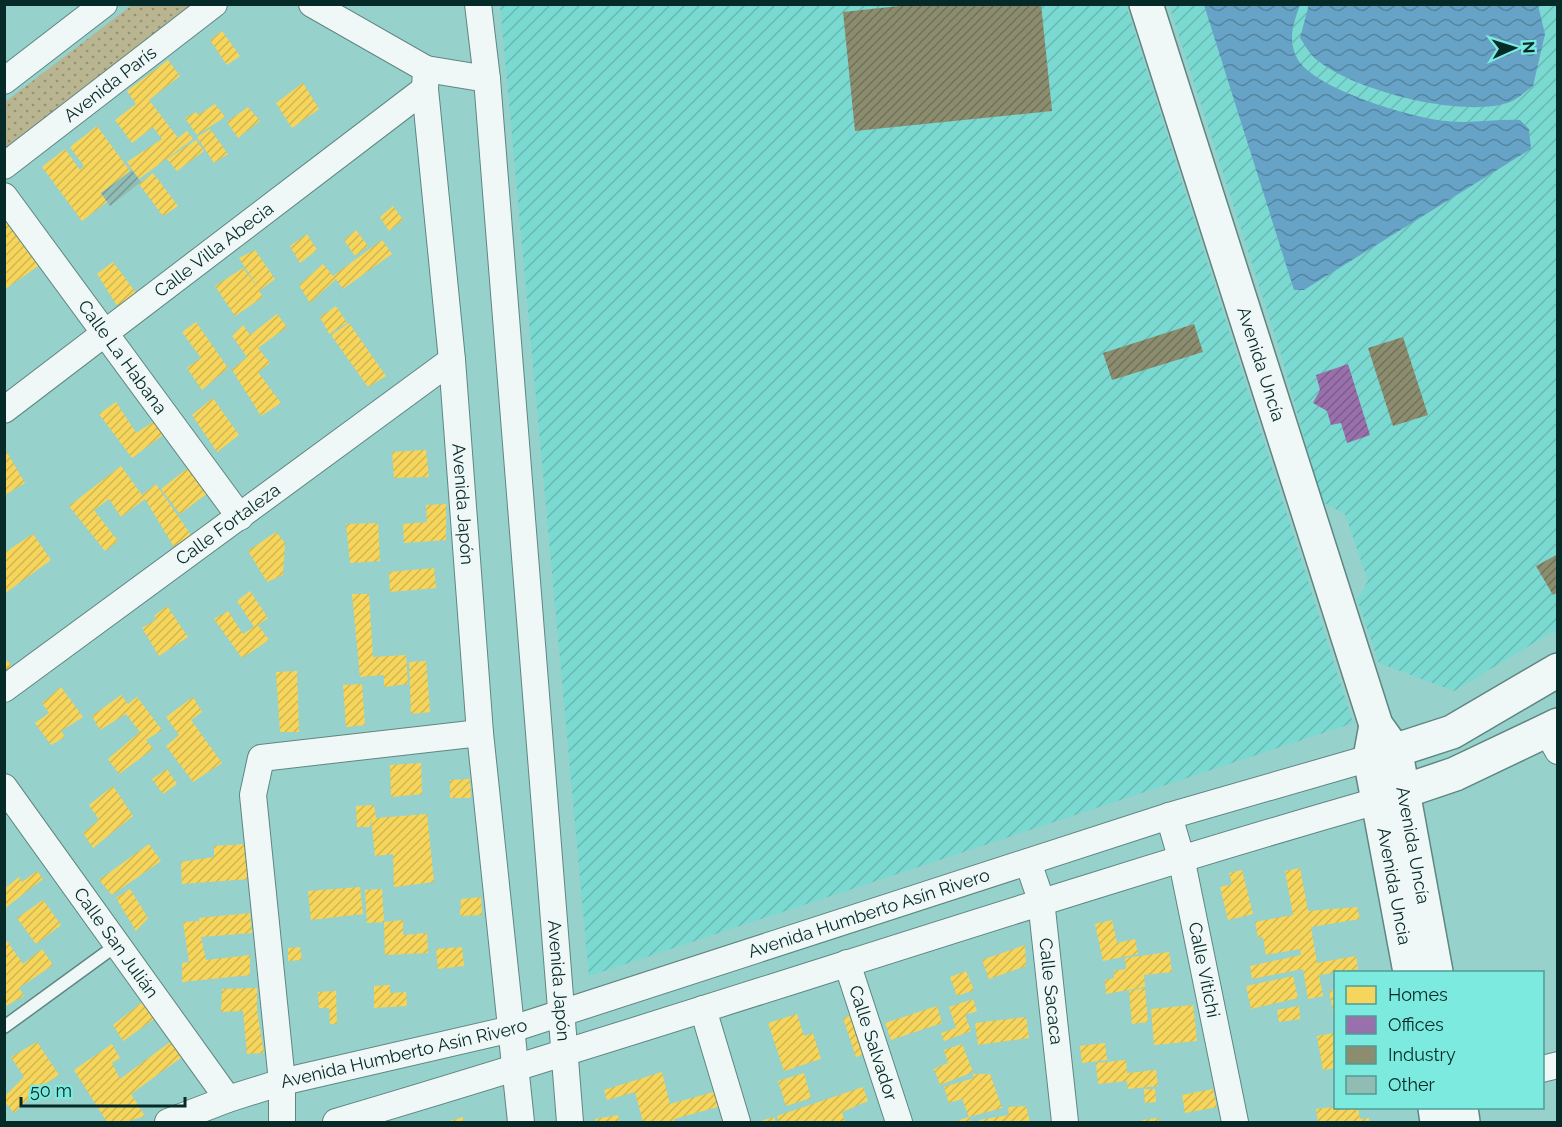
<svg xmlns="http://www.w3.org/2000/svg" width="1562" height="1127" viewBox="0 0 1562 1127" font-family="Raleway,sans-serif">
<defs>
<pattern id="industrial-furrows" width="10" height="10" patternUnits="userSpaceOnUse" patternTransform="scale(1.5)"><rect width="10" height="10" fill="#7ad9d0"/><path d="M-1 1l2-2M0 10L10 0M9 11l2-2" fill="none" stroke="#68bab3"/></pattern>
<pattern id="grass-dots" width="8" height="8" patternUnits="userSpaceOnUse" patternTransform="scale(1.5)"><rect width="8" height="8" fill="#b9b591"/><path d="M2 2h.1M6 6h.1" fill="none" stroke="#949376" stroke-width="1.8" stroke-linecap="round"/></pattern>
<pattern id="water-waves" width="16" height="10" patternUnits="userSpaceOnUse" patternTransform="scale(1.5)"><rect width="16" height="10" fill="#67a3c6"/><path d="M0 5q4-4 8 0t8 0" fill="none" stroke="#5385a1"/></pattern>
<pattern id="homes-hatch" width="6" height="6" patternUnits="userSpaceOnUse" patternTransform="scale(1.5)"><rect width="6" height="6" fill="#f6d55c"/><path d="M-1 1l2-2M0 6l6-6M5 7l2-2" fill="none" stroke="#d1b750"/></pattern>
<pattern id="offices-hatch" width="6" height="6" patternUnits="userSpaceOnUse" patternTransform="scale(1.5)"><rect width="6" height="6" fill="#9970ab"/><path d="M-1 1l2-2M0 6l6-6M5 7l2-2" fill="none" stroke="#7b5c8b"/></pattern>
<pattern id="industry-hatch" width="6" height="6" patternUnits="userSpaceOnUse" patternTransform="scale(1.5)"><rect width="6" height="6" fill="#8c8c6e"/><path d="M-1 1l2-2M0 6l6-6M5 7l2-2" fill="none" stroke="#70735a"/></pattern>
<pattern id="building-hatch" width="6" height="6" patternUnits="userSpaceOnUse" patternTransform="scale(1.5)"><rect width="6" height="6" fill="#90bcb3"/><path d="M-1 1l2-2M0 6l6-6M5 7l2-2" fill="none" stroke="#749992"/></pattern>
</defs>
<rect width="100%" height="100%" fill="#96d2cb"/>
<g fill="url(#industrial-furrows)">
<polygon points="500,5 1126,5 1353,723 589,976"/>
<polygon points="1169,5 1557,5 1557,629 1454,691 1379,663 1357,599 1368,581 1345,514 1322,502 1279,348"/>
</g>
<polygon fill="url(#grass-dots)" points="132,5 199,5 5,153 5,102"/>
<g fill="url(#water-waves)">
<path d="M 1309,4 L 1538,5 L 1545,34 L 1533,86 C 1526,91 1518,99 1510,102 C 1465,119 1354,91 1317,60 C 1310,55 1305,45 1300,38 Z"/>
<path d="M 1204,5 L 1300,5 C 1294,22 1287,39 1297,58 C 1313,89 1412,118 1446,121 C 1471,124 1496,119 1520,120 L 1529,129 L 1531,149 L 1304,290 L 1294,290 Z"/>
</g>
<g fill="url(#homes-hatch)">
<polygon points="222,31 240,56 227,65 210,40"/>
<polygon points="168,60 180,76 149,100 178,138 187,131 193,139 139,179 127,162 162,139 153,127 132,143 115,120 136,104 127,91"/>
<polygon points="303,83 319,109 292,128 276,103"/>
<polygon points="215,104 225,117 197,135 185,118 196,112 198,115"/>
<polygon points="248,107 260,121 238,138 227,122"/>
<polygon points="97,126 130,171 101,193 107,202 82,221 42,167 65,149 80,170 84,166 70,147"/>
<polygon points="210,129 228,154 214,163 197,137"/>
<polygon points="196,140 204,151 177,171 167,159"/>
<polygon points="153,173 178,206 163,216 139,184"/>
<polygon points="4,206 44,262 4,290"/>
<polygon points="393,206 403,220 389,231 380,217"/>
<polygon points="356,230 368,246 355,256 344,240"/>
<polygon points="307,234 317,250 300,263 290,246"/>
<polygon points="382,240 392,254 343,289 336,279 310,303 299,285 323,264 333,276"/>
<polygon points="255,250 275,279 259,291 263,297 235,316 215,286 243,268 258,288 239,258"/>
<polygon points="113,262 137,294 118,307 97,274"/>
<polygon points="336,306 347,323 329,334 320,317"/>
<polygon points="277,314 287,327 258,348 270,363 258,372 281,403 261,416 232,370 247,357 232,336 243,325 250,335"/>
<polygon points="196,322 228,368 202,390 187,368 201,358 182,332"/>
<polygon points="349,323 386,376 368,387 331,335"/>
<polygon points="213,398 239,435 217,452 192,415"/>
<polygon points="116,402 136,433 161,417 175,432 167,439 163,435 132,458 99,414"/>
<polygon points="5,449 25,483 5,495"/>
<polygon points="426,450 429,477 394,478 392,452"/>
<polygon points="121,466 142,495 156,484 191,535 174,547 145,499 121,517 109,499 94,510 118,541 105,551 69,506"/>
<polygon points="188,468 209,492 180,514 161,489"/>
<polygon points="446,504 446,540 404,543 403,524 427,522 426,505"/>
<polygon points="378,523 380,561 350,563 346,524"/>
<polygon points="276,532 285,543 283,575 267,582 248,551"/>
<polygon points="33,534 51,560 4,594 4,553"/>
<polygon points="434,568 436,588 390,592 389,572"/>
<polygon points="250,591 268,618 258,625 269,640 242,658 214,619 228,611 243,634 254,627 237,601"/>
<polygon points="352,594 369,594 373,657 406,655 408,684 384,687 384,675 360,677"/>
<polygon points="167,606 188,637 159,656 142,628 157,619 154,616"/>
<polygon points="4,657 14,669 4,675"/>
<polygon points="426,661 430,712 411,714 409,662"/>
<polygon points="297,671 299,732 280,732 276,672"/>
<polygon points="362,684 365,725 346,727 343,685"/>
<polygon points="61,687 83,717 61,731 65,737 51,745 35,723 49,713 42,703"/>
<polygon points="121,695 128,704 137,697 162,730 146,740 153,749 119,774 108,759 140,732 126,714 100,730 92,716"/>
<polygon points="193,697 202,712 191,720 222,763 193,782 166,746 179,735 166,717"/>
<polygon points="421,763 422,794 391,797 390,765"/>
<polygon points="167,769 177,784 163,794 152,779"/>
<polygon points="470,779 471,798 450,798 450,780"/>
<polygon points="113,786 133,816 93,848 83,833 99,820 89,805"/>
<polygon points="374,805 376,818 427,814 434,882 394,887 393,854 375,856 371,818 370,827 357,827 356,806"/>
<polygon points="149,844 161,861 112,895 99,880"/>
<polygon points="245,844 250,879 182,884 181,862 214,857 214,846"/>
<polygon points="1300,868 1308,911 1357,907 1360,919 1311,927 1317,963 1356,956 1358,969 1319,975 1323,996 1308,999 1303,969 1252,979 1250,966 1301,955 1300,949 1266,955 1263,937 1258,938 1255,922 1293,915 1285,871"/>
<polygon points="1242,870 1253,914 1228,920 1220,887 1232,884 1229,873"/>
<polygon points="37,871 43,879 4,909 4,889 19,877 22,882"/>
<polygon points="360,887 363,914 311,920 308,891"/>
<polygon points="130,889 148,918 136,931 116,898"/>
<polygon points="382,889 384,922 403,920 403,935 427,933 428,953 385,955 384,922 367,923 365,890"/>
<polygon points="481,897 482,915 460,916 461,899"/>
<polygon points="43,900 61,925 36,944 17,918"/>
<polygon points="250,913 252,933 201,937 206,960 250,955 250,975 182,982 182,963 189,962 183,922 199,921 200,927 199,918"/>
<polygon points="1112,920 1117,943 1135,939 1138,954 1103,961 1095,924"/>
<polygon points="7,941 23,964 42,949 53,965 19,988 24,996 4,1007 4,943"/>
<polygon points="1025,945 1026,966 989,979 982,960"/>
<polygon points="300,947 302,960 288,961 288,948"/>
<polygon points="462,947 464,966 438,969 436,949"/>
<polygon points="1169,952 1172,972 1144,975 1145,987 1106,994 1105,980 1114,978 1114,971 1126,969 1125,958"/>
<polygon points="966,971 974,990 957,996 950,977"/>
<polygon points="1293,976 1298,998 1251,1009 1246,986"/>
<polygon points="390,985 390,993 406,992 407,1006 374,1008 374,986"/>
<polygon points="257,988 257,1011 264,1053 247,1054 243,1011 221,1012 222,989"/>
<polygon points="1145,988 1148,1022 1132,1024 1129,991"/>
<polygon points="1335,990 1335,1016 1334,1016 1329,991"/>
<polygon points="336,991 337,1024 330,1024 329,1008 319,1008 318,992"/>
<polygon points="973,999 977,1011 965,1015 971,1031 944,1041 941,1033 956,1028 949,1007"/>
<polygon points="145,1000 157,1017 123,1041 113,1025"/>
<polygon points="1193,1005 1197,1041 1154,1045 1151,1009"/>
<polygon points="937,1006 942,1023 891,1040 885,1023"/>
<polygon points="1299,1006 1300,1019 1279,1022 1277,1010"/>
<polygon points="797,1014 804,1036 813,1033 821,1059 784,1071 768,1023"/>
<polygon points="856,1014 869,1053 856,1057 843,1018"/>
<polygon points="1026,1017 1029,1038 978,1045 975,1023"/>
<polygon points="1335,1033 1335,1068 1323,1070 1317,1036"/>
<polygon points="173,1040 185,1055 131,1094 145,1116 125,1122 107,1122 74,1070 112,1044 120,1058 112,1063 120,1079"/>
<polygon points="37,1042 59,1075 33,1091 35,1093 14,1113 5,1102 5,1096 24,1077 11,1057"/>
<polygon points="1105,1043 1107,1060 1082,1063 1080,1046"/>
<polygon points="962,1044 973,1072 940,1085 934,1069 948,1063 944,1050"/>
<polygon points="1126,1060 1127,1073 1156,1070 1158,1086 1128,1089 1127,1081 1098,1084 1096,1063"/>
<polygon points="662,1072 670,1104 721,1090 725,1105 674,1119 675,1122 643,1122 635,1092 607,1100 604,1090"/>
<polygon points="804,1073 811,1098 786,1106 778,1081"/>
<polygon points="973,1074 990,1074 1002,1108 969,1117 962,1099 949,1103 944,1087 974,1078"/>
<polygon points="863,1087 868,1101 842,1112 845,1122 779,1122 777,1116"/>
<polygon points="1144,1089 1155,1089 1156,1102 1145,1103"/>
<polygon points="1213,1089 1217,1107 1185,1113 1182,1095"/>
<polygon points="1026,1106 1030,1122 980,1122 979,1120 1009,1115 1008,1107"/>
<polygon points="1334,1107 1358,1108 1360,1119 1369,1118 1369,1122 1318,1122 1316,1109"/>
<polygon points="618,1115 619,1122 596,1122 595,1119"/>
<polygon points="463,1117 463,1122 446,1122"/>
<polygon points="774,1117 776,1122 757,1122"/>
<polygon points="969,1117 971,1122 953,1122"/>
<polygon points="1159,1118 1159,1122 1143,1122 1142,1120"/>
</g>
<polygon fill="url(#offices-hatch)" points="1348,364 1370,435 1347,443 1341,423 1331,425 1327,411 1313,403 1320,390 1316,375"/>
<g fill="url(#industry-hatch)">
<polygon points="918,4 1041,4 1052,111 855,131 843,12"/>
<polygon points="1194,324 1203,352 1112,380 1103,353"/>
<polygon points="1403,337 1428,415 1393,426 1368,348"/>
<polygon points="1558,554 1558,592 1553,595 1536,566"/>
</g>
<polygon fill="url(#building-hatch)" points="132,170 141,182 110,206 101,193"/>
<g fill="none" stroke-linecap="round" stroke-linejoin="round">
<g stroke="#608682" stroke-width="15">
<polyline id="lane" points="4,1027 118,944"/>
</g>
<g stroke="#608682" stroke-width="28">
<g id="street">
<path id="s1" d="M 312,4 L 426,69 L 425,89 L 452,360 L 480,733 L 521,1122"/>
<path id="s2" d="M 478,4 L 487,79 L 570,1122"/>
<polyline points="426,69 487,79"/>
<polyline points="4,81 104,4"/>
<path id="s3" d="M 4,166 L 214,4"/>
<path id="s4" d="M 4,196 L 240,517"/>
<path id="s5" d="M 4,410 L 425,89"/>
<path id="s6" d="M 4,689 L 452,360"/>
<polyline points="1547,731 1558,751"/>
<path id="s7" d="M 4,787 L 228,1099"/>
<path id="s8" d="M 1169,816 L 1181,857 L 1235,1122"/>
<path id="s9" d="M 1028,862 L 1041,900 L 1065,1122"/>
<path id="s10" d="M 847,963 L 899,1122"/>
<polyline points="703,1009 737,1122"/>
<polyline points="1542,1069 1558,1065"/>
<path id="s11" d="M 168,1122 L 228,1099 L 282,1082 L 512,1029 L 1169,816 L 1370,758"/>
<polyline points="282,1122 282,1082 253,795 261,758 480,733"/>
<path d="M 336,1122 C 684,1020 1028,901 1377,801"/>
</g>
</g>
<g stroke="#608682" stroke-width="36">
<g id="secondary">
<path id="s12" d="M 1146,4 L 1376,725 L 1396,753 L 1436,972"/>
<path id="s13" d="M 1376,725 L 1370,758 L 1410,972"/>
<polyline points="1375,757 1452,732 1558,670"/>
<polyline points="1384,798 1455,774 1558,725"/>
<polyline points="1435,1108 1437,1122"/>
<polyline points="1461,1108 1463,1122"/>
</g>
</g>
<use href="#lane" stroke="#eff8f7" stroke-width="12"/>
<use href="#street" stroke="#eff8f7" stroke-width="26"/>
<use href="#secondary" stroke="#eff8f7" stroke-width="33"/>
</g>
<g text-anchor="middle" stroke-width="6" stroke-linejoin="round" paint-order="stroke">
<g font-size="18" fill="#052a27" stroke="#7deadf">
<text dy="6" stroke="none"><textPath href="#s3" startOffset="134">Avenida París</textPath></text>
<text dy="6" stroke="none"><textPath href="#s5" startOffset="264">Calle Villa Abecia</textPath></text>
<text dy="6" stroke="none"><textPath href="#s4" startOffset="200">Calle La Habana</textPath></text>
<text dy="6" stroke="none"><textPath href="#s12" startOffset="378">Avenida Uncía</textPath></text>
<text dy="6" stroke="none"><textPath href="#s1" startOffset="568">Avenida Japón</textPath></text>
<text dy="6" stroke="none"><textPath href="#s6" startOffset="278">Calle Fortaleza</textPath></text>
<text dy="6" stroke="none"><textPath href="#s12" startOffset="885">Avenida Uncía</textPath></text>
<text dy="6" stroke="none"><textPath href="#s13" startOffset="164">Avenida Uncia</textPath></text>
<text dy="6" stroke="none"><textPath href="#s11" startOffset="732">Avenida Humberto Asín Rivero</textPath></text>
<text dy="6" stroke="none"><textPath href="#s7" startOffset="192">Calle San Julián</textPath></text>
<text dy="6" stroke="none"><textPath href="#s8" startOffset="158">Calle Vitichi</textPath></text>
<text dy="6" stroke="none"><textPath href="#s2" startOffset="980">Avenida Japón</textPath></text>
<text dy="6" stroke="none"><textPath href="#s9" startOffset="132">Calle Sacaca</textPath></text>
<text dy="6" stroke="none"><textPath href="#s10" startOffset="84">Calle Salvador</textPath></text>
<text dy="6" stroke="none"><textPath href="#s11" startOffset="246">Avenida Humberto Asín Rivero</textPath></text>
</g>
</g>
<rect width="1562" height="1127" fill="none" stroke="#052a27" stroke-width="12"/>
<rect x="1334" y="971" width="210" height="138" fill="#7deadf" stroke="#4d9d95" stroke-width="1.5"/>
<rect x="1346" y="986" width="30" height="18" fill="#f6d55c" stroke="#4d9d95" stroke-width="1.5"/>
<text x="1388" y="1001" font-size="18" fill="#052a27">Homes</text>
<rect x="1346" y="1016" width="30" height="18" fill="#9970ab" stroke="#4d9d95" stroke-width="1.5"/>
<text x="1388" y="1031" font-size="18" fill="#052a27">Offices</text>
<rect x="1346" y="1046" width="30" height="18" fill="#8c8c6e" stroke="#4d9d95" stroke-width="1.5"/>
<text x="1388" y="1061" font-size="18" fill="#052a27">Industry</text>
<rect x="1346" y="1076" width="30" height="18" fill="#90bcb3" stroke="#4d9d95" stroke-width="1.5"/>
<text x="1388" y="1091" font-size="18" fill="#052a27">Other</text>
<g transform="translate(1514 48) rotate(87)" stroke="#7deadf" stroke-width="4.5" paint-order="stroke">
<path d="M0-4.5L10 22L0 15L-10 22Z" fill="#052a27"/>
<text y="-9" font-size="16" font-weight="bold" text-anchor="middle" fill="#052a27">N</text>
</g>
<path d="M21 1097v9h164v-9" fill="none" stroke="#052a27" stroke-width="3"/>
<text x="30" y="1097" font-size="18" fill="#052a27" stroke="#7deadf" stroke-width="4.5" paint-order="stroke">50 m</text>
</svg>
